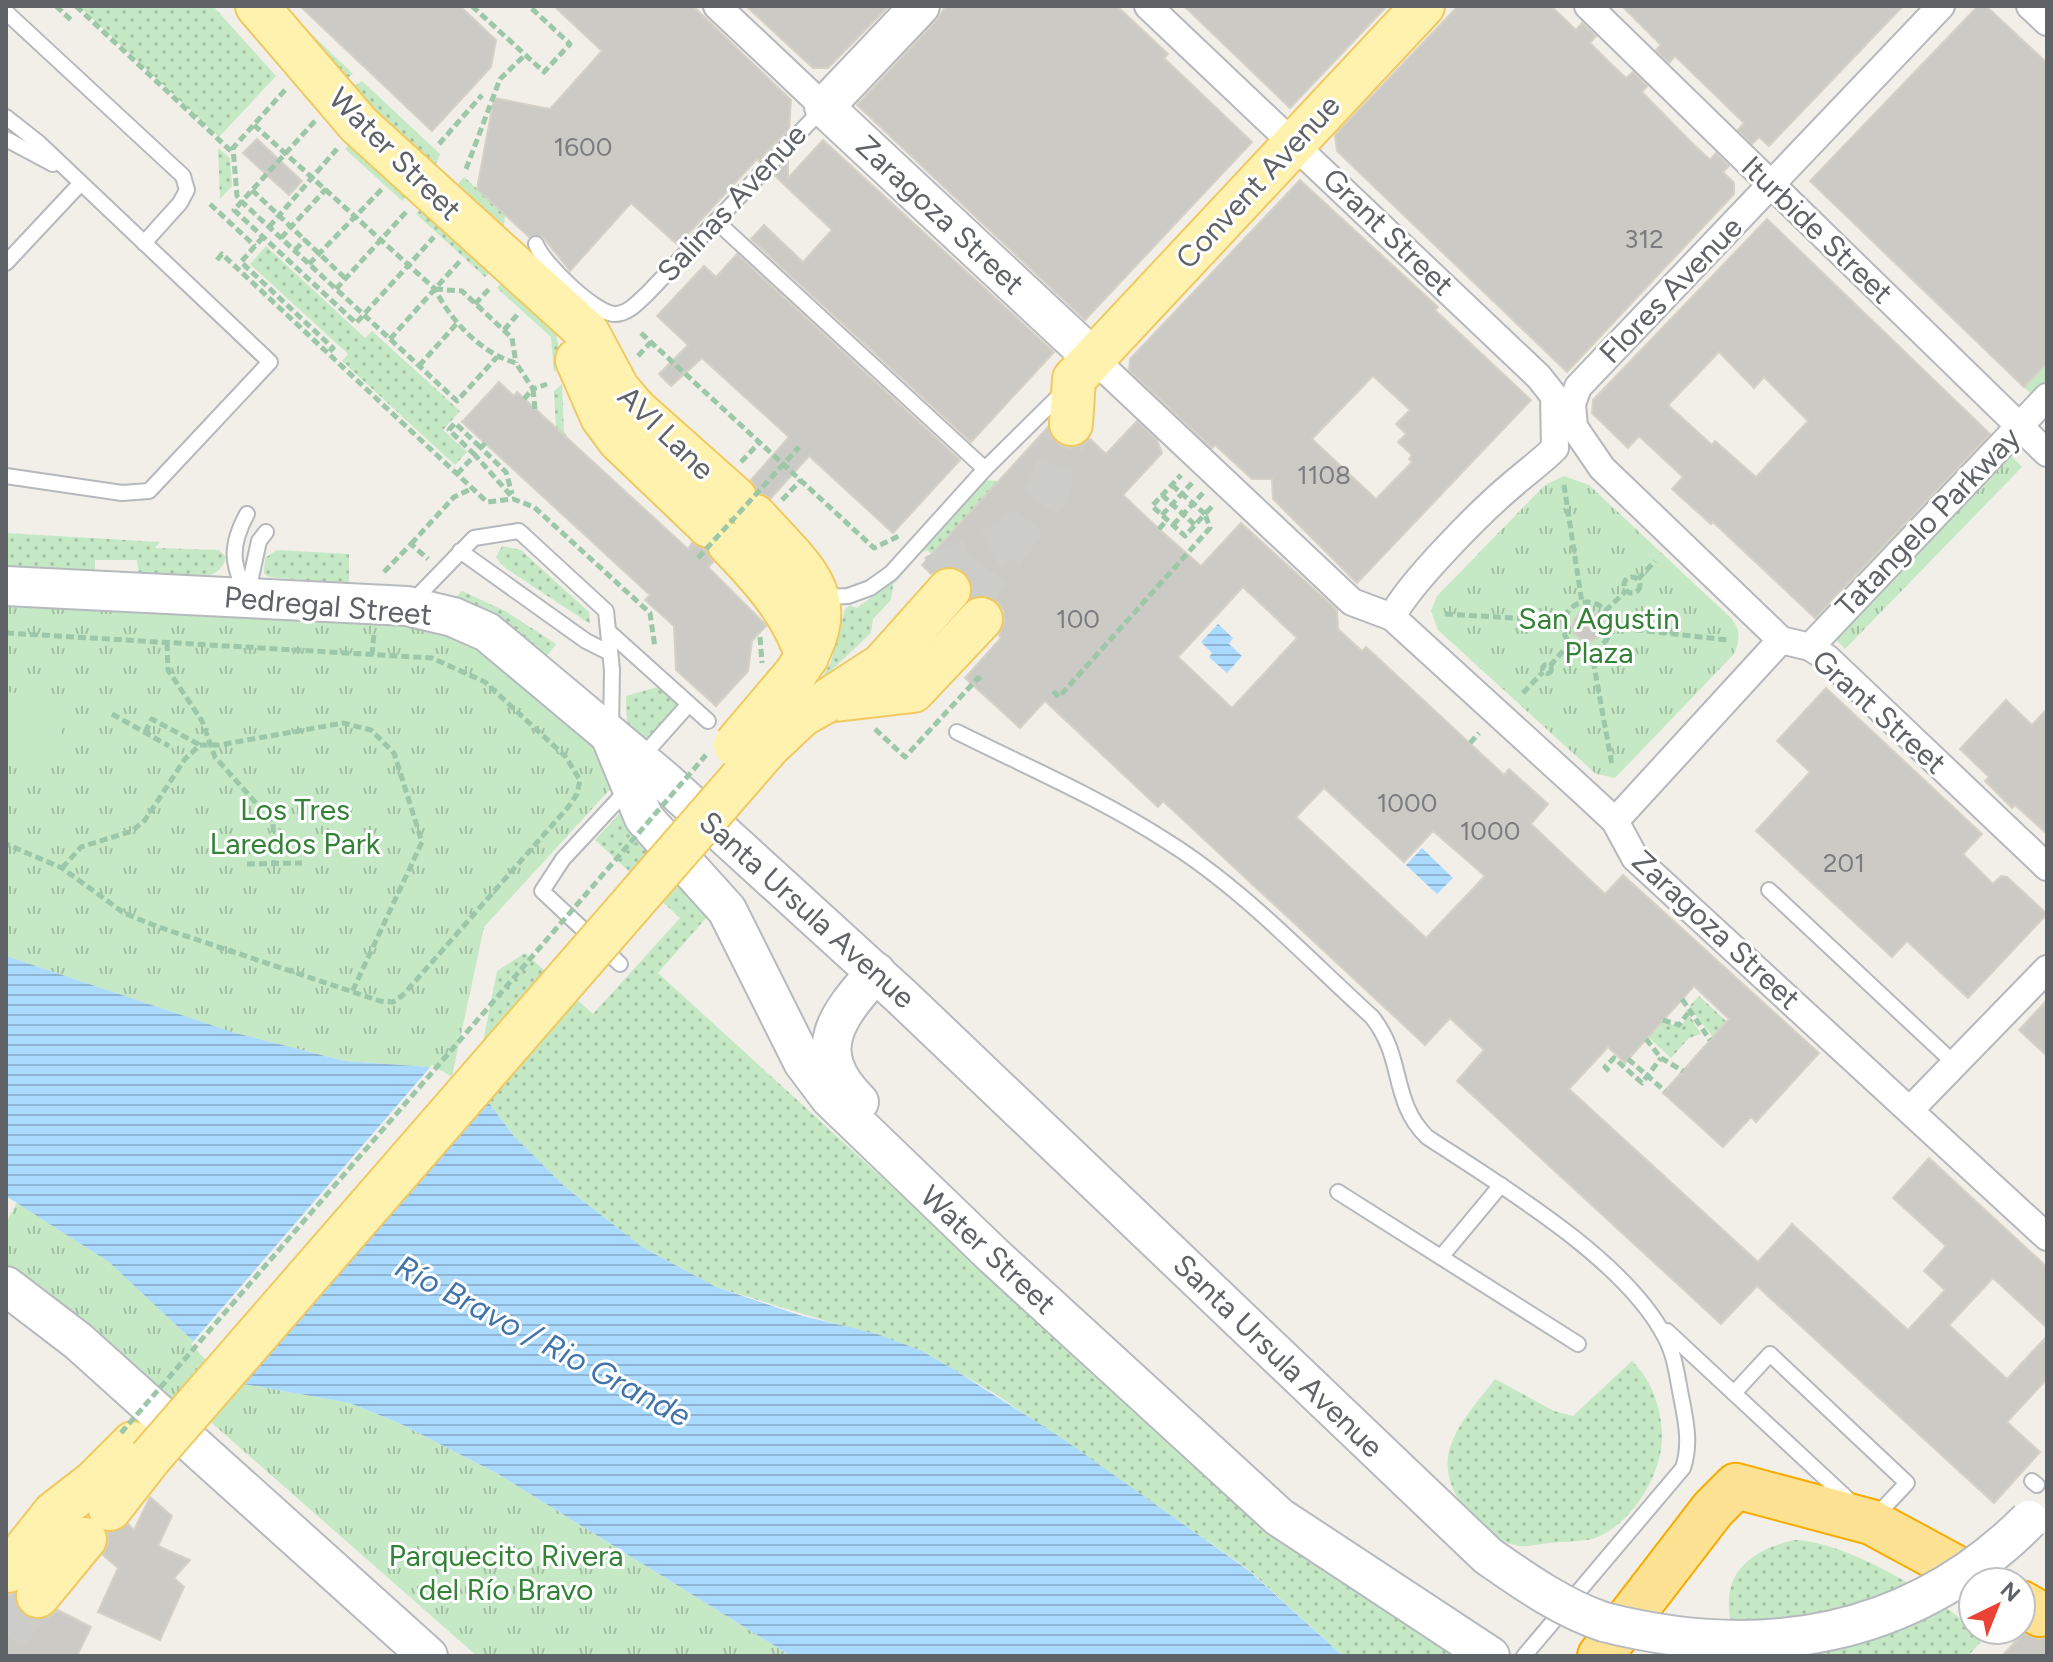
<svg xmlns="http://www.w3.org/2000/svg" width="2053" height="1662" viewBox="0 0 2053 1662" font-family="Figtree,sans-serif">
<defs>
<pattern id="grass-dots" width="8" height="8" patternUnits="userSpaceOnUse" patternTransform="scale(2)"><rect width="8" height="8" fill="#c5e8c5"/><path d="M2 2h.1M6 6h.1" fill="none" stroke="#a3c0a4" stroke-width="1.8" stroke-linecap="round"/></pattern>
<pattern id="park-tufts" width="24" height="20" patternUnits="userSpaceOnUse" patternTransform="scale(2)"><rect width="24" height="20" fill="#c5e8c5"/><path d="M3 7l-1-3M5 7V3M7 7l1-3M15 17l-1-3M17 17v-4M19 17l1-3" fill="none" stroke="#a3c0a4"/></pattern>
<pattern id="water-rules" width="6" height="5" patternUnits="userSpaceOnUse" patternTransform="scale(2)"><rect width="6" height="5" fill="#aadaff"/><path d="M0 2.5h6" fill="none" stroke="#8eb4d2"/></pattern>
</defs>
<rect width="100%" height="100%" fill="#f1efe8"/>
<g fill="url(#grass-dots)">
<polygon points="79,6 213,6 276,76 219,137"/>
<polygon points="296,19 353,74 343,81"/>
<polygon points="362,81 440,154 433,171 349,90"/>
<polygon points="351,142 410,192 402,201 345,149"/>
<polygon points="218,148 230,158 232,186 220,199"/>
<polygon points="464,177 505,214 504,225 500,228 453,190"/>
<polygon points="422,207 554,327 562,360 554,373 551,337 497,288 502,282 490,272 485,277 416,214"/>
<polygon points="266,246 365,338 372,331 460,411 443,430 467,452 455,465 342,361 348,354 250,264"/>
<polygon points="562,384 564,431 570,441 556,428 554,391"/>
<polygon points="983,480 998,481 932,554 926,550 921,553 893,585 891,600 873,619 871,633 820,681 831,662 845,609 850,605 857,608 892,582"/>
<path d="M 6,533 L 160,542 L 155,548 L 219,550 L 226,557 C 219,590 164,576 139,575 L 137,560 L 95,560 L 95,573 L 6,570 Z"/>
<polygon points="502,546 521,550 589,612 590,624 504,567 496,557"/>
<polygon points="277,550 349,554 349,584 268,577 264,573 265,558"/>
<polygon points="462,591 507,612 556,644 544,660 451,602"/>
<polygon points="658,687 677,705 645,740 627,727 626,696"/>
<polygon points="622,811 638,840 713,910 658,973 1255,1518 1464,1656 1343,1656 1248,1569 994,1393 920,1350 716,1287 642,1247 564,1186 513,1135 489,1103 473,1093 497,971 525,953 593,1014 680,918 595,840"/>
<polygon points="1699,996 1727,1022 1713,1037 1689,1007"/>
<polygon points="1690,1016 1701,1034 1689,1038 1671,1058 1648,1037 1662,1022 1680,1026"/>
<path d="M 1632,1361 C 1651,1379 1661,1407 1662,1433 C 1664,1472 1631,1527 1592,1539 C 1579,1542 1563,1541 1549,1543 C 1540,1544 1527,1547 1519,1546 C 1482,1539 1443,1494 1448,1457 C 1452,1428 1479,1401 1495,1379 L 1554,1411 L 1573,1416 Z"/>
<path d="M 1794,1540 C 1848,1541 1947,1601 1983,1639 L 1968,1656 L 1742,1656 C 1716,1595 1726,1557 1794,1540 Z"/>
</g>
<g fill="url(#park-tufts)">
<polygon points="2047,363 2047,409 2024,387"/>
<polygon points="1991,435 2022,467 1845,649 1815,618"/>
<path d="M 1564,476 L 1589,485 L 1732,619 C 1741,631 1740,642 1733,655 L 1615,778 L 1596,774 L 1438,630 L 1431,611 L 1437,596 L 1545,485 Z"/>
<polygon points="6,603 288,615 433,627 495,655 600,751 612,787 484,927 451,1081 429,1067 345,1061 231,1032 6,956"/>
<polygon points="17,1202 109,1262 178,1324 222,1371 177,1423 6,1275 6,1223"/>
<polygon points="238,1383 350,1403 401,1424 498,1474 791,1656 477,1656 205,1417"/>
</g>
<polygon fill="#c5e8c5" points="6,692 65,699 59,762 6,756"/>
<g fill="url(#water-rules)">
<polygon points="1218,624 1233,638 1229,644 1242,656 1227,673 1209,657 1212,653 1201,642"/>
<polygon points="1422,848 1453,878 1437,894 1406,865"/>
<polygon points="6,956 232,1032 345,1061 429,1067 489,1103 513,1135 564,1186 642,1247 716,1287 799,1315 877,1334 920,1350 953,1369 1063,1439 1248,1570 1343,1656 791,1656 498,1474 401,1424 350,1403 238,1383 109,1262 6,1196"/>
</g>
<polygon fill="#f1efe8" points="432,1065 486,1097 219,1374 191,1344"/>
<g fill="#cccac5" stroke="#d6d1c6" stroke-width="2" fill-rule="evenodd">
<polygon points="300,6 460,6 496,40 491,67 432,131"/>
<polygon points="554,6 693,6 791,100 789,129 759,161 757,159 678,245 631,203 570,271 542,236 529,237 477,189 494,98 550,109 602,51"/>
<polygon points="746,6 889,6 828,68 813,68"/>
<polygon points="946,6 1117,6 1168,54 1164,58 1252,142 1085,320 857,105 936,21"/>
<polygon points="1184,6 1387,6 1290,108"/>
<polygon points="1458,6 1551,6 1576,30 1582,23 1596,36 1590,43 1610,63 1626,78 1633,72 1647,86 1642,92 1690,141 1710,160 1716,153 1729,166 1723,172 1734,183 1734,194 1567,372 1337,151 1335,135"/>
<polygon points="1622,6 1903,6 1769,146 1759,137 1752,144 1738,130 1744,123 1675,56 1669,63 1656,50 1661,45"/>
<polygon points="1978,6 1986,6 2047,63 2047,363 2024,387 1810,181"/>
<polygon points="257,139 302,181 289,195 243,153"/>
<polygon points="823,140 1054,352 971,442 751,239 764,225 803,262 832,230 774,175 788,159 788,178"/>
<path d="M 1300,180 L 1438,307 L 1435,310 L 1531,400 L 1357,583 L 1273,499 L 1272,479 L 1252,479 L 1215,445 L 1212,448 L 1129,370 L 1130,359 ZM 1373,376 L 1410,410 L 1396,424 L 1406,434 L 1398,442 L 1412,455 L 1409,459 L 1412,462 L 1376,499 L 1312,439 Z"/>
<path d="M 1767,219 L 1990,434 L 1815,618 L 1713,522 L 1711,524 L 1672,489 L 1683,477 L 1639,436 L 1628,448 L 1592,413 L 1593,400 ZM 1719,352 L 1754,388 L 1764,377 L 1808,421 L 1756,477 L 1715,441 L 1712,445 L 1668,405 Z"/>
<polygon points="737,254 960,460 893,533 809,456 771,498 758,493 751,480 789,437 702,358 671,386 659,374 688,345 657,316 704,266 716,277"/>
<polygon points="499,382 514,396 517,392 688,549 692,543 706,549 713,562 708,567 764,623 766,626 752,641 748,671 716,706 676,670 674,626 645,600 650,595 462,422"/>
<path d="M 1137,421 L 1157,440 L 1162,453 L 1123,495 L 1159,529 L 1201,566 L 1241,523 L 1337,610 L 1338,629 L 1362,651 L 1366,647 L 1504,775 L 1509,769 L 1548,804 L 1531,824 L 1605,894 L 1623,875 L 1819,1053 L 1756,1122 L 1751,1117 L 1723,1147 L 1663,1093 L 1729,1019 L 1694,986 L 1625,1063 L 1608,1047 L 1569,1089 L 1758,1262 L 1792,1224 L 1908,1330 L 1945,1290 L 1924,1271 L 1946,1246 L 1893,1198 L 1929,1158 L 2047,1267 L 2047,1328 L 1993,1278 L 1949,1325 L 2007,1379 L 2047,1336 L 2047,1379 L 2007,1422 L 2040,1452 L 1994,1503 L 1757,1286 L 1721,1324 L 1457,1081 L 1484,1050 L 1450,1018 L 1425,1045 L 1163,801 L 1158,807 L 1045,701 L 1020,728 L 965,678 L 1001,638 L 999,635 L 1004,624 L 1004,611 L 998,602 L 987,596 L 971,598 L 972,583 L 964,572 L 953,566 L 942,567 L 931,574 L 922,565 L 1048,427 L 1058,444 L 1070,448 L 1090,439 L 1106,454 ZM 1243,587 L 1297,638 L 1232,708 L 1178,657 ZM 1324,788 L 1404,862 L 1433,831 L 1485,876 L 1426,938 L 1296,817 Z"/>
<circle cx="1588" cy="626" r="15"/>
<polygon points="1826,688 1982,834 1963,854 1993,884 2001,876 2007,877 2047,914 1968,998 1907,941 1892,957 1756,831 1810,772 1777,741"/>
<polygon points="2006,700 2032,725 2047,709 2047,834 2015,805 2012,808 1985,781 1989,777 1960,749"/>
<polygon points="2047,1000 2047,1056 2019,1030"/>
<polygon points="150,1497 172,1516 158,1546 190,1560 174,1578 184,1587 160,1640 98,1612 118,1568 103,1555 108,1544 108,1533 128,1524 134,1530"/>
<polygon points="14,1594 22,1614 33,1619 47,1618 58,1610 91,1627 77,1656 6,1656 6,1595"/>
<polygon points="2023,1633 2039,1639 2047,1637 2047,1656 2002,1656"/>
</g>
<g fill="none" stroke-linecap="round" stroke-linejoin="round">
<g stroke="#ccccc8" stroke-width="42" stroke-dasharray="42 21" stroke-linecap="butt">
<polyline points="934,576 1008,538"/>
<polyline points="965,604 1047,493 1071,424"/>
<polyline points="6,1635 38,1596"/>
</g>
<g stroke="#b5b8bc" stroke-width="18">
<g id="lane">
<polyline points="6,12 183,176 187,190 180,203 144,243"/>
<polyline points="6,117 39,143 270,362 149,491 122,493 6,476"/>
<polyline points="6,139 53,164"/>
<polyline points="716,221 985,469"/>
<path d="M 536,244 C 542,262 595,314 615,314 C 628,314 638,302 647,294 L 824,107"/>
<polyline points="6,263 80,184"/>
<polyline points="460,551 586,641 610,653"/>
<path d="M 247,596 C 232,564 229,547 247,514"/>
<polyline points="247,596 259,541 266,532"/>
<polyline points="820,597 848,596 870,588 891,573 985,469 1063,392"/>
<polyline points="410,604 474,538 519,531 606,611 612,670 611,730"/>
<polyline points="609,632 708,721"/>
<path d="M 957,732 C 1027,767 1102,799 1168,842 C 1243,889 1307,958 1372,1017 C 1405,1058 1390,1100 1427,1137 C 1500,1185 1625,1259 1665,1337 C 1675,1355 1677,1376 1681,1396 C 1686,1421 1691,1444 1683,1468 L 1524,1656"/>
<polyline points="640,759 689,704"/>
<polyline points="1769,890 1955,1064"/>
<polyline points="620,964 542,891 563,859 630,787"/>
<polyline points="1338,1192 1578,1344"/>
<polyline points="1441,1257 1501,1185"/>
<polyline points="1667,1331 1851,1502"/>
<polyline points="1734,1393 1770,1354 1907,1483 1874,1518"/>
<polyline points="2032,1481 2037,1485"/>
</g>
</g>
<g stroke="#b5b8bc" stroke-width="30">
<g id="street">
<polyline points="717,6 824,107"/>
<path d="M 1148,6 L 1539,377 L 1554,396 L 1555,448 C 1542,461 1527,472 1513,484 C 1482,510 1409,583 1392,617"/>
<polyline points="1588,6 2047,453"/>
<polyline points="1941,6 1578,387 1572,404 1574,427 1602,468 1781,640 1810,647 1827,658 2047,867"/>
<polyline points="2030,6 2047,22"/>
<polyline points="1093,358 1352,602 1392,617 1586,794 1615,821 1635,858 2047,1237"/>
<polyline points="1810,647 2047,397"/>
<polyline points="1615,821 1781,640"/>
<polyline points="1910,1110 2047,969"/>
</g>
</g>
<g stroke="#b6babf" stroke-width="42">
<g id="secondary">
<polyline points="920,6 824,107 1093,358"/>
<polyline points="6,586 407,606 453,617 487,632 665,781 902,997"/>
<polyline points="610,735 644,818 727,910 803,1062 830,1098 994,1256 1279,1517 1490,1656"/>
<path d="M 859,1102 C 807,1051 838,1015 876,972"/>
<polyline points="6,1286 78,1341 428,1656"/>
</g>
</g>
<g stroke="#f2c960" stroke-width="46">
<g id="primary">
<polyline points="257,6 359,125 588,333 618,389 636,410 735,498"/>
<polyline points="577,360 602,417 619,440 709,526"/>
<polyline points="1071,424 1074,379 1423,6"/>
<path d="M 755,516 C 806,573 847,598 796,673"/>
<path d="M 729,544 C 761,577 793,612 807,657"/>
<polyline points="831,698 882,665 949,590"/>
<polyline points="827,701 913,691 981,619"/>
<polyline points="110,1509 150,1458"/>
<polyline points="8,1571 54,1513 94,1482 133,1443"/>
<polyline points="38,1596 85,1539"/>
</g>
</g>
<g stroke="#f9ab00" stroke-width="48">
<g id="highway">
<polyline points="2021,1603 2040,1614"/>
<polyline points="1600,1656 1713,1509 1736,1486 1871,1522 1982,1582"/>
</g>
</g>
<g stroke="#9cc7a9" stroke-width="5" stroke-dasharray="8 4" stroke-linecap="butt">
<polyline points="56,6 71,20"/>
<polyline points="76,6 233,153"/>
<polyline points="285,90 233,148 237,196 241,201 457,401 497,357"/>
<polyline points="315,121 234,210 356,323 434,237"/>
<path d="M 254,125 L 435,289 C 450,320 482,354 516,363 L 533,389 L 547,384"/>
<polyline points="439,144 482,95"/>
<polyline points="466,169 500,79 525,55"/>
<polyline points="252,190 346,279"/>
<polyline points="210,204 255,246"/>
<polyline points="269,227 337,149"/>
<polyline points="263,237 241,262 333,348 328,353"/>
<polyline points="281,238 326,189"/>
<polyline points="295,250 306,239"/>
<polyline points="217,260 222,254 487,502 513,499 534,507 650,613 655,648"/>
<polyline points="309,264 382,189"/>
<polyline points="336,289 407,211"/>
<polyline points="435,289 462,291 512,338 516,363"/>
<polyline points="475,304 490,288"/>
<polyline points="504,330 518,314"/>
<polyline points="641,333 874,548 899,536"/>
<polyline points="390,339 460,261"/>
<polyline points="638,356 651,342"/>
<polyline points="419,366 458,322"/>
<polyline points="533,389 535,409"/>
<polyline points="524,399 532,390"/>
<polyline points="485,443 481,448 506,472 512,494"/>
<polyline points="475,455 449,430 455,423 481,448"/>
<polyline points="741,462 760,442"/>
<polyline points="457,474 475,455 513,498"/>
<polyline points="1172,485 1205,514 1185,536 1152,506 1181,475"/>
<polyline points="1564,485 1582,603"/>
<polyline points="1162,495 1195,525"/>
<polyline points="782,500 801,480"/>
<polyline points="1162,515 1192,483"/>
<polyline points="1173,525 1203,493"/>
<polyline points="1159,529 1167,520"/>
<polyline points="411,544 454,497 471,489"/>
<polyline points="384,572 411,544 428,559"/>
<circle cx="1632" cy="585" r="8"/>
<polyline points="1638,579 1655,561"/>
<circle cx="1587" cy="626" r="24"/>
<polyline points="1605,611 1626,591"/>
<polyline points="1445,614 1564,621"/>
<polyline points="1611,627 1728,640"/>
<polyline points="6,633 432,658 485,682 565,756 580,780 577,794 569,806 403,995 393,1002 380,1001 156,926 124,913 62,868 6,844"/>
<polyline points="760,637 762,663"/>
<polyline points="167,643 168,670 202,721 215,757 273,822 274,864"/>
<polyline points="1591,649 1612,765"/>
<polyline points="372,655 374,633"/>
<circle cx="1547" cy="669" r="4.5"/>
<polyline points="1550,666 1570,643"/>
<polyline points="1053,691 1059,697 1210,528 1205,514 1214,504"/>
<polyline points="1523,693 1543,672"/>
<polyline points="112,714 169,746"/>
<polyline points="875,729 905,757 978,678 982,681"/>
<polyline points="145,732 152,719 200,745"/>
<polyline points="1470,743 1479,733"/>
<polyline points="247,864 302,863"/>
<polyline points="62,868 81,847 132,831 145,820 185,759 200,745 219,745 343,723 371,730 394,753 422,842 352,992"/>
<polyline points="1682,999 1710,1040"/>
<polyline points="1663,1020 1679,1025 1689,1012"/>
<polyline points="1646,1039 1661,1058 1683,1071"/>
<polyline points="1628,1059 1665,1091"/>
<polyline points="1609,1071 1605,1067 1614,1058 1642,1083 1661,1058"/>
</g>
<use href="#lane" stroke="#fff" stroke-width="14"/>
<use href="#street" stroke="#fff" stroke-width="26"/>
<use href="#secondary" stroke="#fff" stroke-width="38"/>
<use href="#primary" stroke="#fff2af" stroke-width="42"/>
<use href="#highway" stroke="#fde293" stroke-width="44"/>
<g stroke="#b6babf" stroke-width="42" stroke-linecap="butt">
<path id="secondary-bridge" d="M 902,997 L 1488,1556 C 1524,1581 1562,1608 1604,1622 C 1762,1662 1911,1638 2029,1520"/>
</g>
<g stroke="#f2c960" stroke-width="46" stroke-linecap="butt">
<g id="primary-bridge">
<polyline points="735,745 796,673"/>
<polyline points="150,1458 769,746 802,715 827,701"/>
</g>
</g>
<g stroke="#9cc7a9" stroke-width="5" stroke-dasharray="8 4" stroke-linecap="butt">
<polyline points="472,6 544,72 570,44 529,6"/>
<polyline points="698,558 799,447"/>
<polyline points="121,1433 706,755"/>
</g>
<use href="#secondary-bridge" stroke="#fff" stroke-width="38"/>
<use href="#primary-bridge" stroke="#fff2af" stroke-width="42"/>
</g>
<g text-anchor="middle" stroke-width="6" stroke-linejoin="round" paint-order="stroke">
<g font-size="26" fill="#7a7d7f">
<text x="583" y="156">1600</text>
<text x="1644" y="248">312</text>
<text x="1324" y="484">1108</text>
<text x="1078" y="628">100</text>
<text x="1407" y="812">1000</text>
<text x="1490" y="840">1000</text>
<text x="1844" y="872">201</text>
</g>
<g font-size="30" fill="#5f6368" stroke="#fff">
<text transform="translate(395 154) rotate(45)" y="10">Water Street</text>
<text transform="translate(1258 182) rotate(-47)" y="10">Convent Avenue</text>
<text transform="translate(732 203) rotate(-47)" y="10">Salinas Avenue</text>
<text transform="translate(940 215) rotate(43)" y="10">Zaragoza Street</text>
<text transform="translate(1817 230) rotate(44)" y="10">Iturbide Street</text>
<text transform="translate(1388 232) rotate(44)" y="10">Grant Street</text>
<text transform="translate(1671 290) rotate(-46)" y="10">Flores Avenue</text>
<text transform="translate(666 433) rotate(44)" y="10">AVI Lane</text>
<text transform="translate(1928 522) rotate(-46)" y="10">Tatangelo Parkway</text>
<text transform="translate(328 606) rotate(5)" y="10">Pedregal Street</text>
<text transform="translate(1879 712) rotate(42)" y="10">Grant Street</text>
<text transform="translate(807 910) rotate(42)" y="10">Santa Ursula Avenue</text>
<text transform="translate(1716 930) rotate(43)" y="10">Zaragoza Street</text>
<text transform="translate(988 1250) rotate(43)" y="10">Water Street</text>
<text transform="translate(1278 1356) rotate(44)" y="10">Santa Ursula Avenue</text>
</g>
<g font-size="30" fill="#348238" stroke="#fff">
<text x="1599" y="629">San Agustin<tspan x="1599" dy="34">Plaza</tspan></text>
<text x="295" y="820">Los Tres<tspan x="295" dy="34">Laredos Park</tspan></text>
<text x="506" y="1566">Parquecito Rivera<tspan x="506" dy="34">del Río Bravo</tspan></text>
</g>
<g font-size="32" font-style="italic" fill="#4174aa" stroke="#fff">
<text transform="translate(543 1341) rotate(28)" y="11">Río Bravo / Rio Grande</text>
</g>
</g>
<rect width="2053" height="1662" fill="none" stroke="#5f6368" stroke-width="16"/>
<g transform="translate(1997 1606) rotate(43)"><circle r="38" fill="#ffffff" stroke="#bfc1c3" stroke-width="2"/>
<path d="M0-6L14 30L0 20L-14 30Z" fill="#ea4335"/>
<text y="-12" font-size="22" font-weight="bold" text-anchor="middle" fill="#5f6368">N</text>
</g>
</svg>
